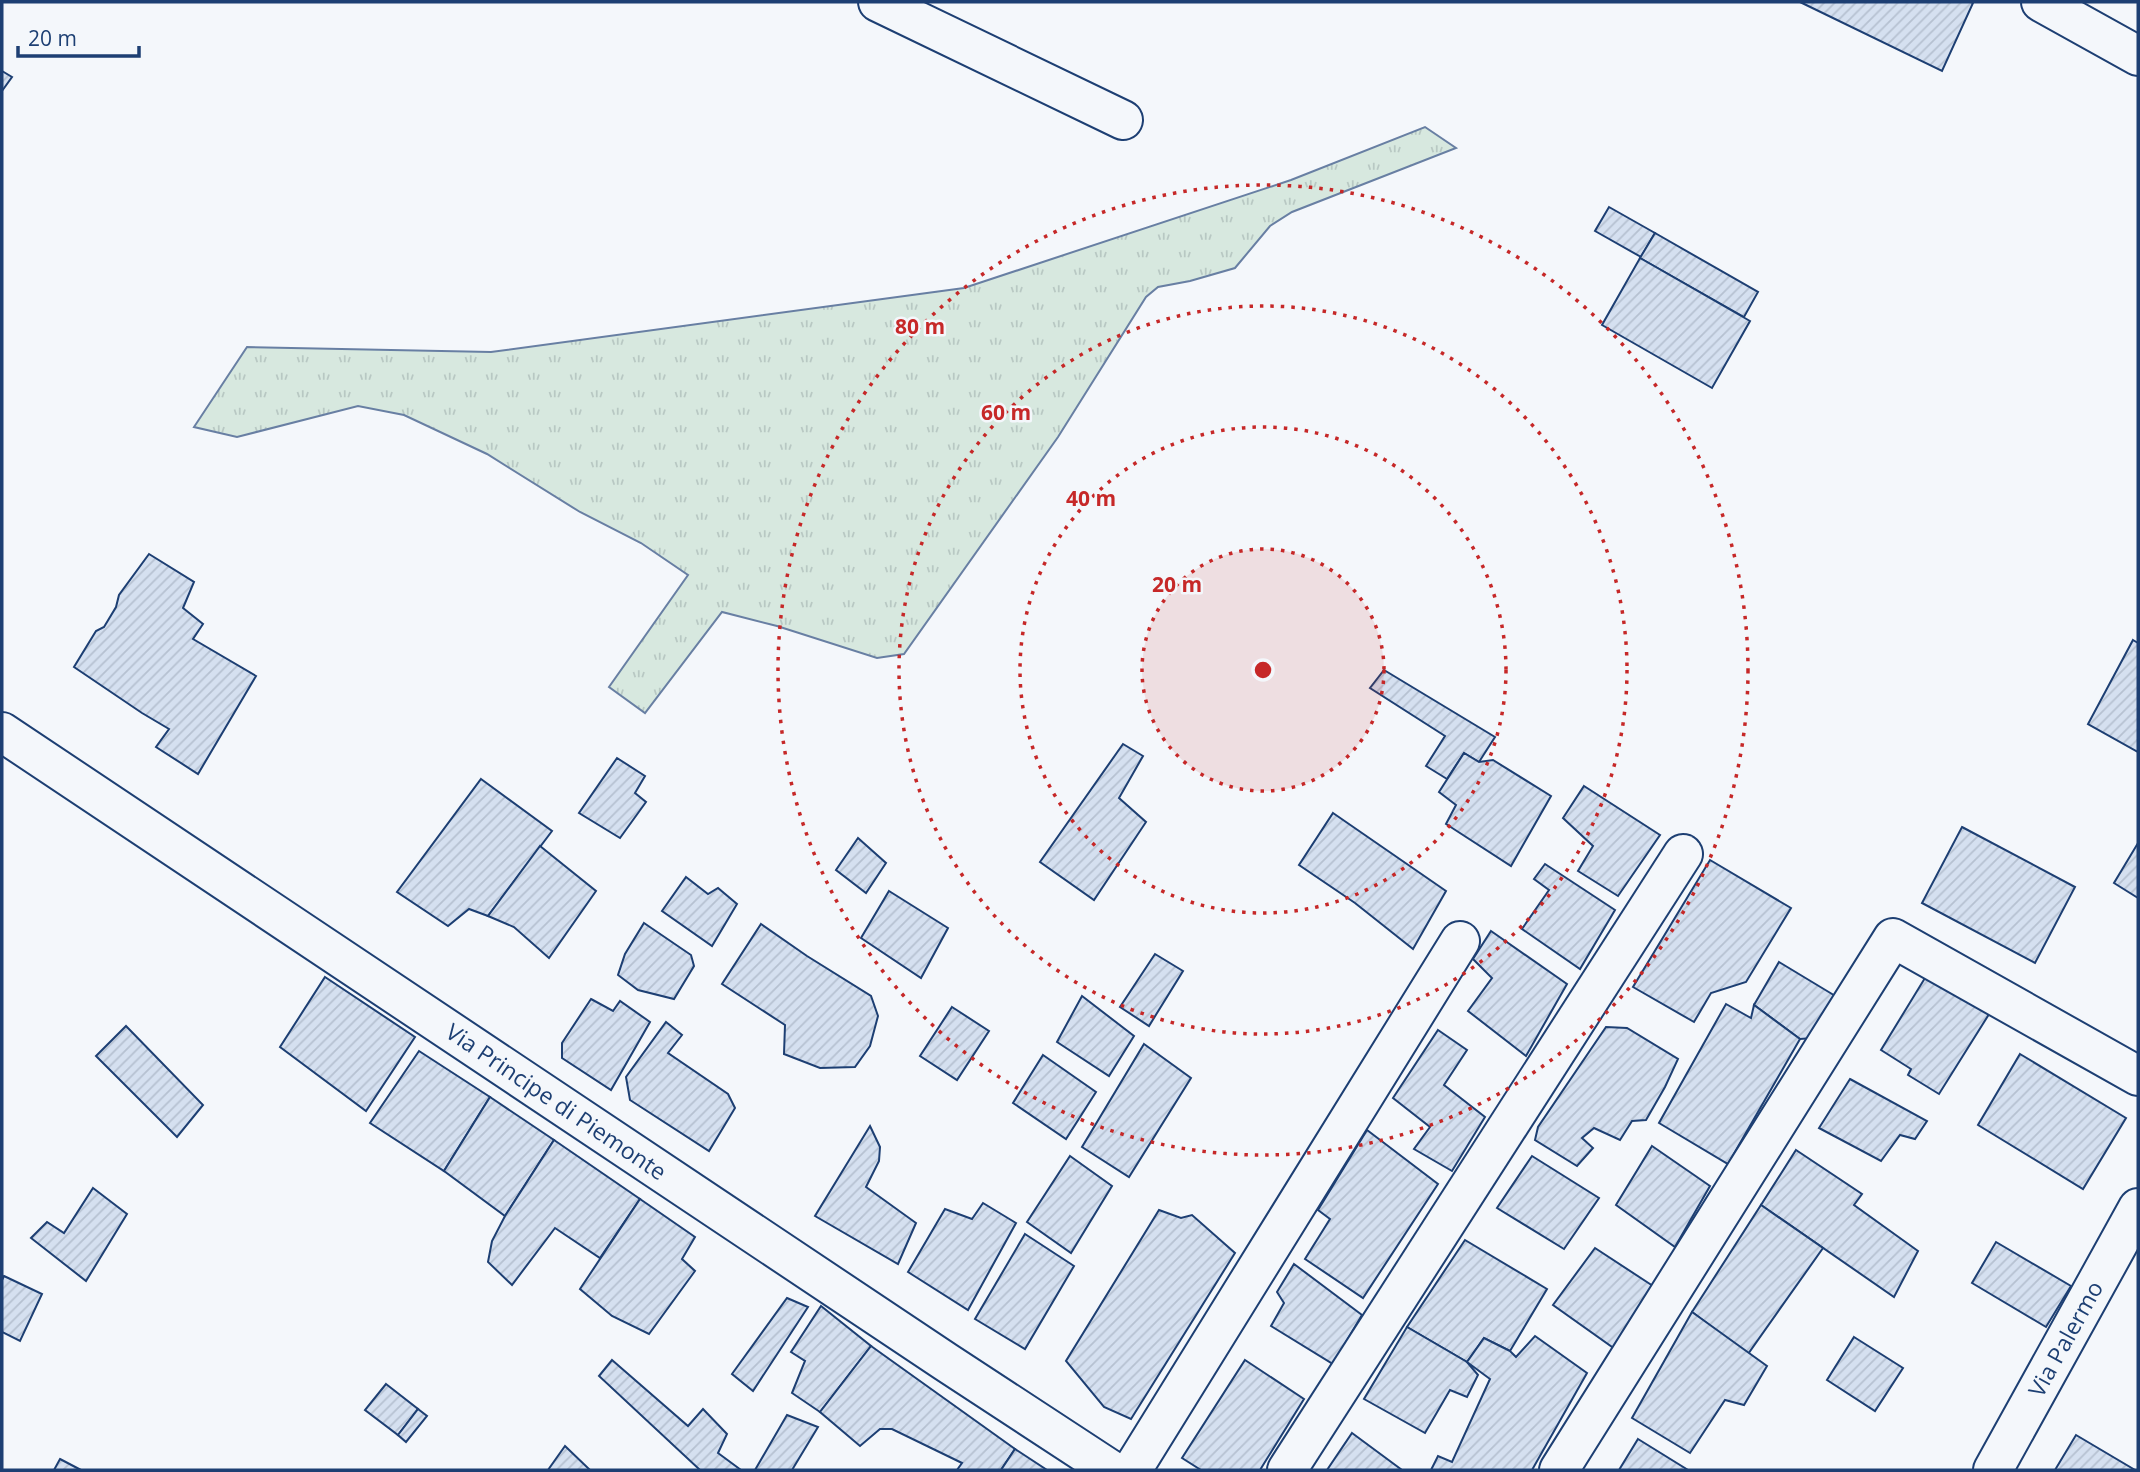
<svg xmlns="http://www.w3.org/2000/svg" width="2140" height="1472" viewBox="0 0 2140 1472" font-family="'Open Sans',sans-serif">
<defs>
<pattern id="grass-tufts" width="24" height="20" patternUnits="userSpaceOnUse" patternTransform="scale(1.75)"><rect width="24" height="20" fill="#d7e8df"/><path d="M3 7l-1-3M5 7V3M7 7l1-3M15 17l-1-3M17 17v-4M19 17l1-3" fill="none" stroke="#b8c8c3"/></pattern>
<pattern id="building-hatch" width="6" height="6" patternUnits="userSpaceOnUse" patternTransform="scale(1.75)"><rect width="6" height="6" fill="#d5e0f0"/><path d="M-1 1l2-2M0 6l6-6M5 7l2-2" fill="none" stroke="#b6c1d1"/></pattern>
</defs>
<rect width="100%" height="100%" fill="#f4f7fb"/>
<polygon fill="url(#grass-tufts)" stroke="#687fa3" stroke-width="2" points="1425,127 1456,148 1292,212 1270,226 1235,268 1190,281 1158,287 1146,297 1058,437 904,654 877,658 777,626 722,612 645,713 609,687 688,575 641,543 580,512 487,454 404,415 358,406 237,437 194,427 247,347 491,352 964,288 1291,180"/>
<g fill="url(#building-hatch)" stroke="#1d3f73" stroke-width="2">
<polygon points="1800,2 1971,2 1973,3 1942,71"/>
<polygon points="2,71 12,77 2,91"/>
<polygon points="1609,207 1655,233 1641,257 1595,231"/>
<polygon points="1655,233 1758,292 1744,317 1640,258"/>
<polygon points="1640,258 1750,321 1712,388 1602,325"/>
<polygon points="149,554 194,582 183,608 203,624 193,639 256,676 198,774 156,747 169,729 142,713 74,667 96,631 104,627 116,607 119,595"/>
<polygon points="2133,640 2138,643 2138,752 2088,724"/>
<polygon points="1384,670 1495,737 1479,762 1464,753 1447,779 1426,766 1445,736 1370,688"/>
<polygon points="1123,744 1143,756 1119,798 1146,822 1094,900 1040,862"/>
<polygon points="1464,753 1479,762 1493,760 1551,796 1511,866 1446,824 1456,805 1439,792"/>
<polygon points="617,758 645,776 635,793 646,802 620,838 579,813"/>
<polygon points="481,779 552,831 488,916 469,909 448,926 397,892"/>
<polygon points="1584,786 1660,835 1618,896 1578,871 1593,846 1563,818"/>
<polygon points="1333,813 1446,891 1413,949 1355,903 1299,865"/>
<polygon points="1962,827 2075,887 2035,963 1922,903"/>
<polygon points="858,838 886,863 866,893 836,870"/>
<polygon points="2138,843 2138,898 2114,883"/>
<polygon points="540,846 596,891 549,958 514,927 488,916"/>
<polygon points="1710,860 1791,908 1746,982 1711,993 1694,1022 1633,987"/>
<polygon points="1545,864 1615,910 1580,969 1522,929 1549,890 1534,879"/>
<polygon points="686,877 708,894 718,888 737,904 712,946 662,911"/>
<polygon points="889,891 948,928 921,978 861,938"/>
<polygon points="644,923 691,955 694,966 674,999 638,990 618,975 625,954"/>
<polygon points="761,924 807,956 871,996 878,1016 870,1046 855,1067 820,1068 784,1054 785,1025 722,984"/>
<polygon points="1491,931 1567,984 1526,1056 1468,1011 1492,978 1473,959"/>
<polygon points="1155,954 1183,971 1149,1026 1120,1007"/>
<polygon points="1779,962 1837,997 1813,1038 1800,1039 1754,1005"/>
<polygon points="1928,973 1991,1011 1939,1094 1908,1075 1911,1069 1881,1050"/>
<polygon points="325,977 415,1037 366,1111 280,1047"/>
<polygon points="1082,996 1134,1036 1109,1076 1057,1042"/>
<polygon points="591,999 613,1011 620,1001 650,1022 611,1090 562,1058 562,1043"/>
<polygon points="1726,1004 1751,1018 1754,1005 1800,1039 1728,1164 1659,1123"/>
<polygon points="952,1007 989,1031 957,1080 920,1056"/>
<polygon points="666,1022 682,1035 668,1053 728,1094 735,1108 709,1151 630,1100 626,1077"/>
<polygon points="126,1026 203,1105 177,1137 96,1056"/>
<polygon points="1606,1027 1627,1028 1678,1059 1665,1087 1646,1120 1632,1121 1620,1140 1594,1128 1582,1138 1593,1148 1577,1166 1535,1140 1538,1127"/>
<polygon points="1438,1030 1467,1050 1444,1085 1485,1117 1452,1171 1414,1149 1430,1127 1393,1098"/>
<polygon points="1144,1044 1191,1078 1129,1177 1082,1147"/>
<polygon points="419,1051 490,1097 444,1171 370,1123"/>
<polygon points="2020,1054 2126,1118 2083,1189 1978,1125"/>
<polygon points="1043,1055 1096,1092 1066,1139 1013,1103"/>
<polygon points="1850,1079 1927,1121 1915,1139 1900,1135 1881,1161 1819,1128"/>
<polygon points="490,1097 554,1140 505,1216 444,1171"/>
<polygon points="870,1126 880,1147 879,1161 866,1187 916,1223 898,1264 815,1216"/>
<polygon points="1367,1130 1438,1184 1363,1298 1305,1259 1330,1219 1318,1210"/>
<polygon points="554,1140 640,1199 600,1258 555,1228 512,1285 488,1262 492,1241 505,1216"/>
<polygon points="1652,1146 1710,1186 1675,1247 1616,1205"/>
<polygon points="1796,1150 1862,1194 1854,1205 1918,1251 1894,1297 1761,1205"/>
<polygon points="1070,1156 1112,1186 1071,1253 1027,1222"/>
<polygon points="1532,1156 1599,1198 1564,1249 1497,1208"/>
<polygon points="93,1188 127,1214 86,1281 31,1238 47,1222 64,1233"/>
<polygon points="640,1199 695,1237 682,1259 695,1271 649,1334 612,1316 580,1289"/>
<polygon points="983,1203 1016,1223 968,1310 908,1272 945,1209 972,1219"/>
<polygon points="1761,1205 1823,1248 1748,1354 1692,1312"/>
<polygon points="1159,1210 1181,1218 1192,1215 1235,1253 1131,1419 1104,1407 1066,1361"/>
<polygon points="1025,1234 1074,1266 1025,1349 975,1319"/>
<polygon points="1465,1240 1547,1289 1510,1351 1484,1338 1467,1362 1407,1327"/>
<polygon points="1996,1242 2071,1286 2046,1327 1972,1283"/>
<polygon points="1595,1248 1653,1286 1615,1349 1553,1305"/>
<polygon points="1294,1264 1362,1315 1333,1364 1271,1326 1284,1303 1277,1292"/>
<polygon points="4,1276 42,1294 20,1341 2,1332 2,1280"/>
<polygon points="787,1298 808,1307 753,1391 732,1374"/>
<polygon points="821,1306 871,1346 820,1412 792,1393 805,1361 791,1352"/>
<polygon points="1692,1312 1767,1366 1744,1405 1725,1400 1690,1453 1632,1418"/>
<polygon points="1407,1327 1467,1362 1478,1375 1467,1397 1450,1390 1425,1433 1364,1399"/>
<polygon points="1535,1336 1587,1373 1532,1470 1431,1470 1438,1456 1452,1462 1490,1379 1467,1362 1484,1338 1510,1351 1516,1357"/>
<polygon points="1854,1337 1903,1368 1875,1411 1827,1380"/>
<polygon points="871,1346 1015,1449 1001,1470 957,1470 962,1463 892,1429 880,1429 860,1446 820,1412"/>
<polygon points="612,1360 688,1426 703,1409 727,1434 718,1453 741,1470 700,1470 599,1376"/>
<polygon points="1245,1360 1304,1399 1260,1470 1201,1470 1182,1458"/>
<polygon points="386,1384 418,1409 398,1435 365,1410"/>
<polygon points="418,1409 427,1416 406,1442 398,1435"/>
<polygon points="787,1415 818,1427 792,1470 755,1470"/>
<polygon points="1352,1433 1402,1470 1327,1470"/>
<polygon points="2076,1435 2135,1470 2055,1470"/>
<polygon points="1638,1439 1688,1470 1619,1470"/>
<polygon points="565,1446 590,1470 548,1470"/>
<polygon points="1015,1449 1047,1470 1001,1470"/>
<polygon points="60,1459 81,1470 54,1470"/>
</g>
<g fill="none" stroke-linecap="round" stroke-linejoin="round">
<g stroke="#1d3f73" stroke-width="42">
<g id="minor">
<polyline points="878,2 1123,120"/>
<polyline points="2041,2 2138,56"/>
<polyline points="2,732 946,1362 1111,1470"/>
<polyline points="1132,1470 1460,941"/>
<polyline points="1287,1470 1683,854"/>
<polyline points="1559,1470 1893,938 2138,1076"/>
<polyline points="1993,1470 2138,1208"/>
</g>
</g>
<use href="#minor" stroke="#f4f7fb" stroke-width="38"/>
</g>
<circle cx="1263" cy="670" r="121" fill="#c62828" fill-opacity=".12"/>
<g fill="none" stroke="#c62828" stroke-width="3.5" stroke-dasharray="3.5 7">
<circle cx="1263" cy="670" r="121"/>
<circle cx="1263" cy="670" r="243"/>
<circle cx="1263" cy="670" r="364"/>
<circle cx="1263" cy="670" r="485"/>
</g>
<g text-anchor="middle" stroke-width="5" stroke-linejoin="round" paint-order="stroke">
<g font-size="23" fill="#1d3f73" stroke="#f4f7fb">
<text transform="translate(556 1102) rotate(34)" y="8">Via Principe di Piemonte</text>
<text transform="translate(2066 1339) rotate(-61)" y="8">Via Palermo</text>
</g>
</g>
<circle cx="1263" cy="670" r="10" fill="#c62828" stroke="#f4f7fb" stroke-width="3.5"/>
<g font-size="21" text-anchor="middle" font-weight="bold" fill="#c62828" stroke="#f4f7fb" stroke-width="5" stroke-linejoin="round" paint-order="stroke">
<text x="920" y="334">80 m</text>
<text x="1006" y="420">60 m</text>
<text x="1091" y="506">40 m</text>
<text x="1177" y="592">20 m</text>
</g>
<rect width="2140" height="1472" fill="none" stroke="#1d3f73" stroke-width="7"/>
<path d="M18 46v10h121v-10" fill="none" stroke="#1d3f73" stroke-width="3.5"/>
<text x="28" y="46" font-size="21" fill="#1d3f73" stroke="#f4f7fb" stroke-width="5" paint-order="stroke">20 m</text>
</svg>
